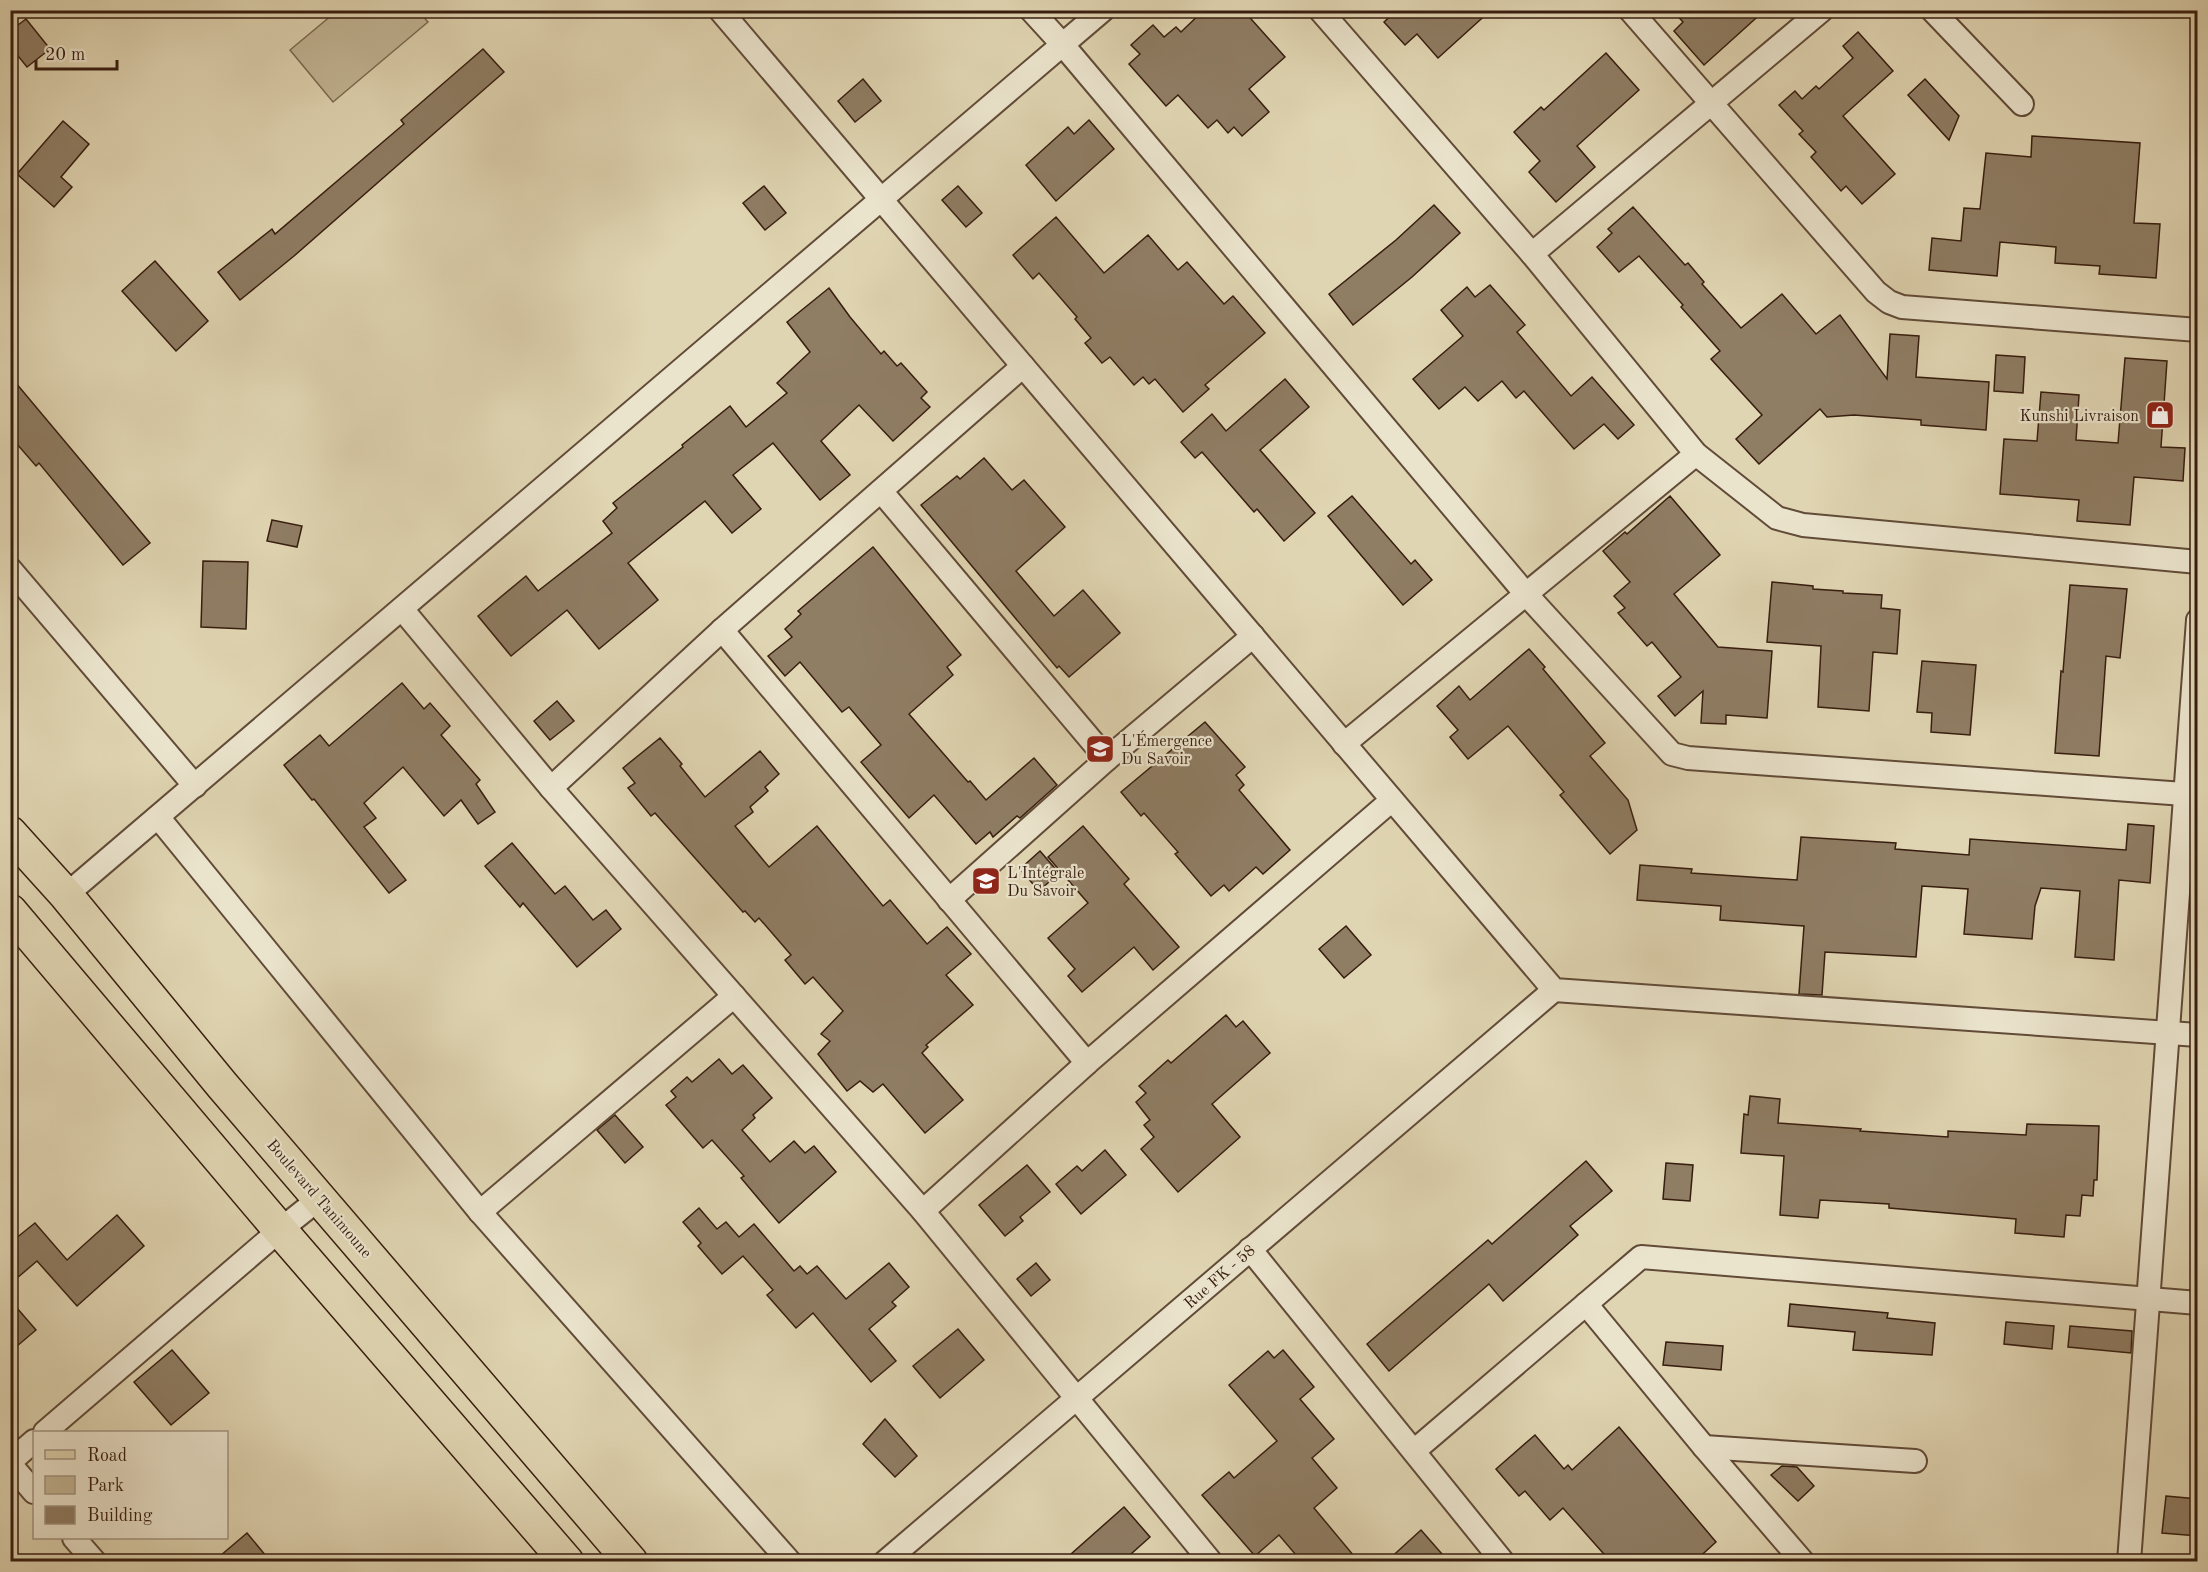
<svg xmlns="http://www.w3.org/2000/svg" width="2208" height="1572" viewBox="0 0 2208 1572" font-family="'Old Standard TT',serif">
<rect width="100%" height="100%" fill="#e0d5b2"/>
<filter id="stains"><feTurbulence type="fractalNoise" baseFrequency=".00333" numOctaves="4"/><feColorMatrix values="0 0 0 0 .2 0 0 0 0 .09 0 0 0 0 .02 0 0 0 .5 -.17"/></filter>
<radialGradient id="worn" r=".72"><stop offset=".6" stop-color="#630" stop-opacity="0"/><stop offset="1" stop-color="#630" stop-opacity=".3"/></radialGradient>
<polygon fill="#c3b696" stroke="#7d6a52" stroke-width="1.5" points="338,10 418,11 428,22 333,102 290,50"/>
<g fill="#8f7d64" stroke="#371d0f" stroke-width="1.5">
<polygon points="1204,10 1243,10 1285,57 1249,89 1269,112 1242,136 1234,127 1228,133 1217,120 1208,128 1178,95 1166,106 1129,64 1140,54 1131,45 1153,25 1164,37 1176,27 1181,32"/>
<polygon points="1397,10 1491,10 1438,58 1417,34 1405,45 1384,22"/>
<polygon points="1672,10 1765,10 1704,65 1674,31 1683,22"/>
<polygon points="26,19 50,49 27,67 10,46 10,31"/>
<polygon points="1858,32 1893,71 1843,116 1895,174 1862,204 1846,186 1841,191 1811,157 1816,152 1799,134 1803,131 1779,105 1795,91 1802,99 1816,86 1819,89 1853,58 1843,46"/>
<polygon points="483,49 504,72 294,256 240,300 218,272 272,229 275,234 404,124 401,120"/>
<polygon points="1606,53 1639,90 1577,146 1595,167 1556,202 1529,172 1540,161 1514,132 1541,107 1544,110"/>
<polygon points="863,79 881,101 855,122 838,101"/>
<polygon points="1925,79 1959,116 1949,140 1908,95"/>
<polygon points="1089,120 1114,149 1056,201 1026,165 1068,127 1074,134"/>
<polygon points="63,121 89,144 61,177 72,187 54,207 17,174"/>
<polygon points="2032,136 2140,143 2134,223 2160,224 2156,278 2099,274 2100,266 2055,263 2056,247 2000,242 1997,276 1929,270 1932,238 1961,241 1964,208 1980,209 1986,153 2031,157"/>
<polygon points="764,186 786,213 765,230 743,203"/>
<polygon points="958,186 982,213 966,227 942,200"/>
<polygon points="1434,205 1460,233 1412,277 1353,325 1329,294 1396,240"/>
<polygon points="1633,207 1685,265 1688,263 1704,282 1702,284 1741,328 1782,294 1816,334 1840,315 1887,379 1890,334 1919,336 1916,377 1989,382 1986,430 1921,425 1921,420 1854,415 1827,417 1820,409 1759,464 1736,439 1762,415 1711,359 1720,351 1681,307 1683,305 1639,256 1619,272 1597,247 1612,233 1608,229"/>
<polygon points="1056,217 1104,273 1148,235 1178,270 1187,262 1224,304 1233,296 1265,333 1205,385 1209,389 1183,412 1155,379 1149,384 1143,377 1134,385 1110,357 1102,363 1085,343 1091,338 1075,319 1077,317 1039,273 1033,279 1013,255"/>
<polygon points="155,261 208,321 176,351 122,291"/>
<polygon points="1490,285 1525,325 1517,332 1571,396 1592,377 1634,425 1618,439 1604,424 1574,449 1524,391 1516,398 1502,381 1478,401 1465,387 1439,409 1413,379 1463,336 1441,310 1467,287 1475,297"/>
<polygon points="829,288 850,317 881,354 884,351 897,366 901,363 927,392 921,398 930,407 893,441 859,405 821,441 850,475 820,500 773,443 733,475 761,509 732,533 705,501 628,563 658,600 599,649 567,610 511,656 478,616 526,576 538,591 612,533 603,521 617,508 613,503 683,447 682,445 730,406 746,427 787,393 777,383 810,352 787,322"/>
<polygon points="1996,355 2025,357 2023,393 1994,391"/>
<polygon points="2125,358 2167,361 2161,447 2185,448 2183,481 2134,477 2130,525 2077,521 2079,500 2000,494 2004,439 2037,441 2041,392 2079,395 2076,440 2118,443"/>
<polygon points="10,376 150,543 123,565 39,463 36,466 10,436"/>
<polygon points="1285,379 1309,407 1260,450 1315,513 1284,541 1257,509 1254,512 1202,452 1195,458 1181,442 1212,414 1226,431"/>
<polygon points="984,458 1012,490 1024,480 1065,527 1016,571 1054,616 1083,590 1120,633 1069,677 1059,666 1057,668 921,505 957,476 960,479"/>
<polygon points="1352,496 1411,564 1415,560 1432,580 1403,605 1328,516"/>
<polygon points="1670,496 1720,555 1674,594 1718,647 1772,651 1767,718 1726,715 1726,724 1701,723 1703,691 1675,716 1658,696 1681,677 1652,642 1647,646 1618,613 1625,608 1614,596 1630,582 1603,551 1625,532 1627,534"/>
<polygon points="272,520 302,526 297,547 267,541"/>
<polygon points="873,547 961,655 947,667 953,675 909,714 968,782 970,781 986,800 1034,758 1057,785 1020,818 1017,816 993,837 990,832 976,844 934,795 909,818 861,762 881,745 849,707 842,712 800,662 785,676 768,656 792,637 785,629 801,614 798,611"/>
<polygon points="203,561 248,562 246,629 201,627"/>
<polygon points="1772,582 1813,586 1813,589 1843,591 1843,593 1882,595 1881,608 1900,610 1897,654 1873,652 1869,711 1818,707 1821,646 1767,642"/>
<polygon points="2070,585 2127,589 2120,658 2106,656 2099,756 2055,753 2061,671 2063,672"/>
<polygon points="1529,649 1545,667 1543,669 1605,743 1590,756 1628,800 1637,830 1610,854 1560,795 1564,792 1508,726 1468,759 1450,737 1458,730 1437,706 1459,686 1470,700"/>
<polygon points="1922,661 1976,665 1970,735 1931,732 1932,713 1917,712"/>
<polygon points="402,683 424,709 430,703 450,726 441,735 480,780 476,784 495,812 478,824 461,800 444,816 403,767 364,803 376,818 364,827 406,880 389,893 314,799 312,800 284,765 320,735 329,746"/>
<polygon points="557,701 574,721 550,740 534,721"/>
<polygon points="1205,722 1245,767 1236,775 1244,785 1239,790 1290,850 1263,874 1256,867 1229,891 1224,885 1211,896 1175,854 1178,852 1144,813 1141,816 1121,792"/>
<polygon points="660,738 682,764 680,766 705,797 760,751 779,774 765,787 768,791 750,807 753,812 735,826 769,867 817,826 883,906 890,900 927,944 947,927 971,954 946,975 973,1005 926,1045 928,1047 922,1053 963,1100 925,1133 883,1084 873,1092 860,1081 847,1091 818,1054 830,1041 821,1034 843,1011 813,977 805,984 785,960 791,955 759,918 755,922 745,911 743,912 655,813 651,816 628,788 635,783 623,768"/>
<polygon points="2128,824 2154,826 2150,883 2119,880 2114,960 2075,957 2080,891 2041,888 2035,906 2032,939 1964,934 1968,889 1922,886 1916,957 1825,952 1822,995 1799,994 1804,926 1720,920 1721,906 1637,900 1640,865 1692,869 1691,873 1797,880 1801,837 1896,843 1895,849 1969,855 1970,839 2126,850"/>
<polygon points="1083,826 1129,879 1124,884 1179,947 1153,970 1134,947 1082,992 1068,976 1075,969 1048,938 1088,903 1048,857"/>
<polygon points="512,843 555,894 565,886 593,920 606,910 621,929 577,967 523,903 520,907 485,866"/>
<polygon points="1040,851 1059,873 1039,891 1020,869"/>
<polygon points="1346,926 1371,955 1344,978 1319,949"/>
<polygon points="1226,1015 1236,1027 1243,1021 1270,1053 1212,1104 1240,1137 1178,1192 1141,1149 1154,1137 1144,1125 1150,1120 1136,1102 1146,1093 1139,1086 1168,1060 1171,1063"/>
<polygon points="719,1059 732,1074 743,1065 772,1098 753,1115 755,1118 742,1130 770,1162 794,1141 805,1153 814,1146 836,1172 779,1223 741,1178 744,1176 712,1140 703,1148 666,1105 676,1097 671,1091 687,1077 692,1082"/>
<polygon points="1750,1096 1780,1099 1778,1123 1861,1129 1860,1131 1948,1137 1948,1131 2026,1135 2027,1124 2099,1126 2097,1180 2094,1180 2093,1196 2082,1195 2080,1216 2066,1215 2064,1237 2015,1233 2016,1219 1889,1208 1889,1204 1820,1200 1818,1218 1780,1215 1784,1156 1741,1153 1744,1114 1748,1115"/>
<polygon points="615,1115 643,1147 625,1163 597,1130"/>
<polygon points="1105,1150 1126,1175 1081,1214 1056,1184 1077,1166 1082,1171"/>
<polygon points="1586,1161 1612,1191 1570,1226 1578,1235 1503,1301 1489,1284 1389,1371 1367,1344 1488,1240 1492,1244"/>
<polygon points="1666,1163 1693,1165 1690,1201 1663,1199"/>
<polygon points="1027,1165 1050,1192 1020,1217 1023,1221 1005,1236 979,1205"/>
<polygon points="699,1208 717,1229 726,1222 739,1237 754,1224 794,1271 800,1266 807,1274 817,1266 846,1299 889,1263 909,1287 892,1302 896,1306 869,1329 896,1361 871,1382 813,1313 796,1328 767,1295 773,1290 743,1256 722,1274 698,1246 701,1243 683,1222"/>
<polygon points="117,1215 144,1246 77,1306 37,1261 10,1284 10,1243 35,1223 67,1260"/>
<polygon points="1036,1263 1050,1280 1031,1296 1017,1279"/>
<polygon points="10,1300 36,1330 10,1352"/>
<polygon points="1790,1304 1888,1313 1887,1318 1935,1323 1932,1355 1853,1350 1855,1332 1788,1326"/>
<polygon points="2006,1322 2054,1326 2052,1349 2004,1344"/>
<polygon points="2070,1326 2132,1331 2131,1353 2068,1347"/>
<polygon points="958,1329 984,1360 940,1398 913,1366"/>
<polygon points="1666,1342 1723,1346 1721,1370 1663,1365"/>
<polygon points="172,1350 209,1393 171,1425 134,1382"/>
<polygon points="1283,1350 1314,1387 1300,1399 1334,1439 1312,1458 1337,1488 1314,1508 1359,1562 1302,1562 1279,1535 1255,1556 1202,1495 1229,1472 1234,1478 1277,1441 1229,1385 1268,1351 1274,1358"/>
<polygon points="885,1419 917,1456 895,1477 863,1444"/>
<polygon points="1619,1427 1716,1542 1694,1562 1611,1562 1563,1508 1550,1520 1525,1491 1519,1496 1496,1469 1535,1435 1564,1469 1568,1465 1572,1470"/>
<polygon points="1782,1466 1797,1467 1814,1486 1798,1501 1771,1475"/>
<polygon points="2166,1496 2198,1499 2198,1536 2162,1533"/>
<polygon points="1124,1507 1150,1537 1122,1562 1062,1562"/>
<polygon points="1421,1530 1449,1562 1386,1562"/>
<polygon points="247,1533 271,1562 213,1562"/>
</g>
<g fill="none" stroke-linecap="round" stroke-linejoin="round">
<g stroke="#614b38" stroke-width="26">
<g id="minor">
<polyline points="720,10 1554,990 2198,1035"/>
<polyline points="1031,10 1063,45 1525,593 1672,754 1688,758 2198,795"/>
<polyline points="1320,10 1532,254 1696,454 1777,518 1803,525 2198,562"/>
<polyline points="1630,10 1876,292 1889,302 1902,307 2198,330"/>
<polyline points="1932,10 2022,104"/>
<polyline points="1532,254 1822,10"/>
<polyline points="881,491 1107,759"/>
<polyline points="10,569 195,786"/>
<polyline points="402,609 551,788 923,1211 1211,1562"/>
<polyline points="722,630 1087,1063"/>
<polyline points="1344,744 1696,454"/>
<polyline points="551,788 722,630 1023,366"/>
<polyline points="158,817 480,1212 790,1562"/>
<polyline points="66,895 1103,10"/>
<polyline points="949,900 1107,759 1253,636"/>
<polyline points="923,1211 1087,1063 1392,800"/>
<polyline points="480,1212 734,996"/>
<polyline points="1250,1249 1503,1562"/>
<polyline points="1586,1304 1704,1447 1803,1562"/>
<polyline points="45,1432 280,1230 320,1198"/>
<polyline points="1704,1447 1915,1461"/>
<polyline points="1414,1451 1641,1257 2198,1303"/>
<polyline points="10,1462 34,1441"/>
<polyline points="10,1464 34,1492"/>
<polyline points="74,1538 95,1562"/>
<polyline points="885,1562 1554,990"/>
<polyline points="2129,1562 2198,620"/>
</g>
</g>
<g stroke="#371d0f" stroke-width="36">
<g id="primary">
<polyline points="10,833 66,895 222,1085 631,1562"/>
<polyline points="10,911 280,1230 567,1562"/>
</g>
</g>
<use href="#minor" stroke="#ebe4cd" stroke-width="22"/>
<use href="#primary" stroke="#e0d5b2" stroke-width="33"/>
</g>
<defs>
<g id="shop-square" transform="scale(1.5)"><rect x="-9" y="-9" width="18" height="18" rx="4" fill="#8f2418" stroke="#ebe4cd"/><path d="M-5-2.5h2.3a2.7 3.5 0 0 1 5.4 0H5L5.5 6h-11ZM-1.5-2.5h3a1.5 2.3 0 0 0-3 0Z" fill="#fff"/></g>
<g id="school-square" transform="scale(1.5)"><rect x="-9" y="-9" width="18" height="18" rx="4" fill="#8f2418" stroke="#ebe4cd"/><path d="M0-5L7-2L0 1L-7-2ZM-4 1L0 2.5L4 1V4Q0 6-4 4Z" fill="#fff"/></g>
</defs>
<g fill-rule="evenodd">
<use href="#shop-square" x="2160" y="415"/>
<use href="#school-square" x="1100" y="749"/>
<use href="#school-square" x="986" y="881"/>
</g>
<g text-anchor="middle" stroke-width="4.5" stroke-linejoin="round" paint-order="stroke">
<g font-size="16" fill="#371d0f" stroke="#ebe4cd" text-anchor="start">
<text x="2139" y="421" text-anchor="end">Kunshi Livraison</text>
<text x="1121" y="746">L'Émergence<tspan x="1121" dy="18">Du Savoir</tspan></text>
<text x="1007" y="878">L'Intégrale<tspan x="1007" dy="18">Du Savoir</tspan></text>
</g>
<g font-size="16" fill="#371d0f" stroke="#ebe4cd">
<text transform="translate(320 1198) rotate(49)" y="6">Boulevard Tanimoune</text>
<text transform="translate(1219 1276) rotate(-41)" y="6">Rue FK - 58</text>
</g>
</g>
<rect width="2208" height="1572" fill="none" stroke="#e0d5b2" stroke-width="36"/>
<rect x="12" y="12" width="2184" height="1548" fill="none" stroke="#371d0f" stroke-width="3"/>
<rect x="18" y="18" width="2172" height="1536" fill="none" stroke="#371d0f" stroke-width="1.5"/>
<rect x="33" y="1431" width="195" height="108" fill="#ebe4cd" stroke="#a39481" stroke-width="1.5"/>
<rect x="45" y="1450" width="30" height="9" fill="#e0d5b2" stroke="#a39481" stroke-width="1.5"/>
<text x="87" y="1461" font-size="18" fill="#371d0f">Road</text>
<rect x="45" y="1476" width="30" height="18" fill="#c3b696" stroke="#a39481" stroke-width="1.5"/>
<text x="87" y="1491" font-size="18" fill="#371d0f">Park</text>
<rect x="45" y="1506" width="30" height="18" fill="#8f7d64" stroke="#a39481" stroke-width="1.5"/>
<text x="87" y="1521" font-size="18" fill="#371d0f">Building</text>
<path d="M36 60v9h81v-9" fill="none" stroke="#371d0f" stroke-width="3"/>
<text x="45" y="60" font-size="18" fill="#371d0f" stroke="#ebe4cd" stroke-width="4.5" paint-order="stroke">20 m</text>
<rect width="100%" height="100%" filter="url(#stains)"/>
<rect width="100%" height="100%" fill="url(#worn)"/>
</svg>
